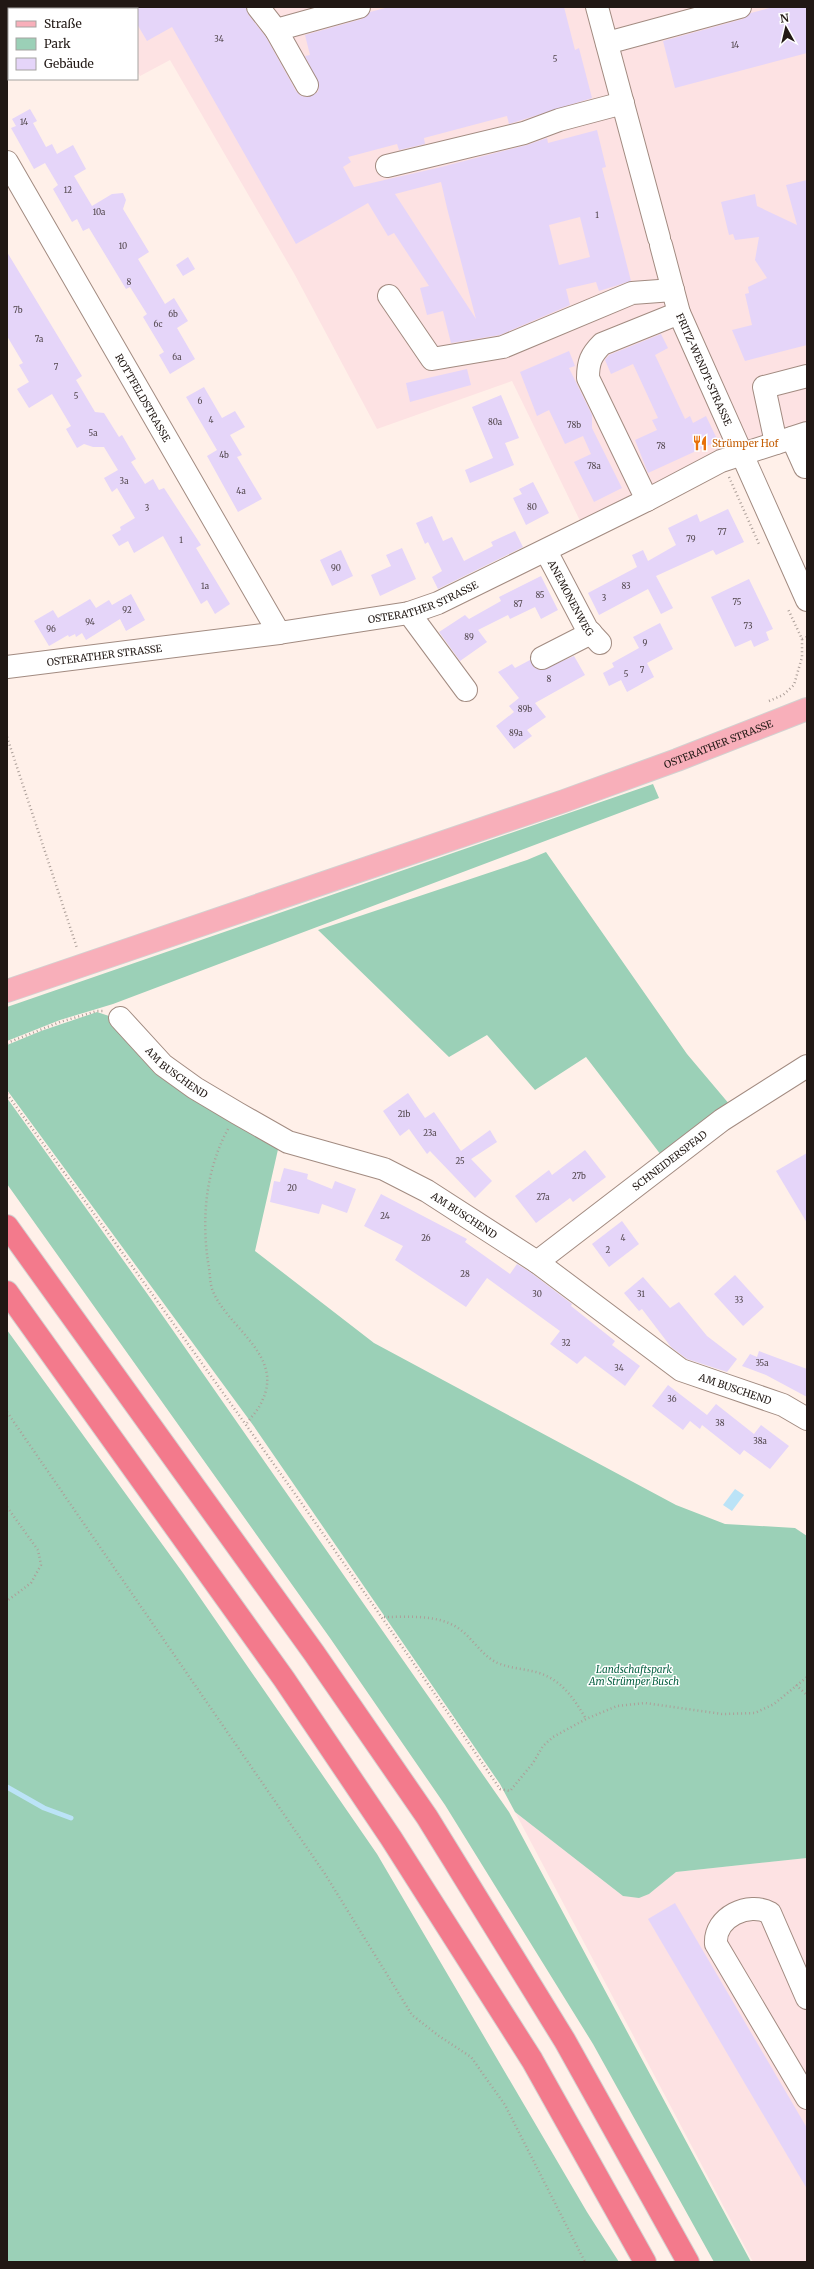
<svg xmlns="http://www.w3.org/2000/svg" width="814" height="2269" viewBox="0 0 814 2269" font-family="Merriweather,serif">
<rect width="100%" height="100%" fill="#fff0e9"/>
<g fill="#fde2e3">
<polygon points="83,7 807,7 807,431 585,531 512,381 377,429 295,275 170,60 140,76 137,71 137,9 85,9"/>
<polygon points="515,1812 623,1896 649,1894 676,1872 807,1858 807,2262 753,2262"/>
</g>
<g fill="#9bd0b7">
<polygon points="653,784 659,798 113,1004 60,1020 7,1041 7,1007"/>
<polygon points="546,852 687,1054 730,1105 661,1155 586,1057 535,1090 487,1035 449,1057 318,930 527,860"/>
<polygon points="97,1012 112,1017 279,1145 255,1251 374,1343 676,1505 725,1524 795,1528 807,1536 807,1858 676,1872 649,1894 639,1898 623,1896 515,1812 500,1784 253,1425 7,1090 7,1045 41,1031"/>
<polygon points="7,1098 151,1299 509,1812 751,2262 714,2262 593,2044 445,1805 330,1638 7,1184"/>
<polygon points="7,1330 183,1573 377,1854 587,2212 619,2262 7,2262"/>
</g>
<polygon fill="#bbe3f7" points="735,1489 744,1495 732,1511 723,1505"/>
<g fill="none" stroke-linecap="round" stroke-linejoin="round">
<polyline stroke="#bbe3f7" stroke-width="5" points="7,1787 44,1808 71,1818"/>
</g>
<g fill="#e5d5f9" fill-rule="evenodd">
<path d="M 137,7 L 246,7 L 248,14 L 266,37 L 296,91 L 301,96 L 307,97 L 318,92 L 319,85 L 305,56 L 310,55 L 305,35 L 362,19 L 370,12 L 389,7 L 564,7 L 575,50 L 579,48 L 592,98 L 509,124 L 507,116 L 424,138 L 425,144 L 399,150 L 397,144 L 348,157 L 351,162 L 343,167 L 354,187 L 437,168 L 527,145 L 547,138 L 548,143 L 597,130 L 606,167 L 602,168 L 631,281 L 599,291 L 596,282 L 566,289 L 570,305 L 500,335 L 451,343 L 443,311 L 427,315 L 420,288 L 429,286 L 394,233 L 388,236 L 368,203 L 296,244 L 172,27 L 147,41 L 137,24 ZM 441,182 L 447,208 L 476,319 L 395,194 ZM 580,217 L 590,257 L 559,265 L 549,225 Z"/>
<polygon points="773,7 807,7 807,53 675,88 663,41 743,19 751,13"/>
<polygon points="30,109 37,121 33,123 46,147 52,144 57,154 73,145 86,169 74,176 92,206 112,194 123,193 126,200 123,209 149,252 138,259 165,304 174,298 188,321 177,328 195,359 170,374 159,355 164,352 143,317 147,314 130,287 126,289 89,228 83,231 77,219 72,222 53,189 58,185 45,163 34,169 11,128 16,126 12,119"/>
<polygon points="807,180 807,345 745,361 732,330 752,325 745,294 749,293 748,287 767,278 755,260 759,237 735,240 733,234 729,235 721,202 755,194 757,206 797,225 786,185"/>
<polygon points="7,252 82,376 76,380 95,412 104,413 119,437 122,435 136,459 131,462 145,484 153,479 159,490 164,488 201,545 196,548 230,604 215,614 207,600 201,604 163,536 134,553 128,541 119,546 112,535 121,530 120,527 135,518 117,488 112,492 104,478 118,470 104,447 93,447 84,444 77,448 66,429 71,426 52,394 29,408 17,389 29,382 19,365 23,363 7,336"/>
<polygon points="188,257 195,269 183,276 176,265"/>
<polygon points="661,334 668,348 655,355 685,419 690,416 693,423 706,416 718,441 648,473 635,440 657,430 652,420 658,418 633,364 611,374 605,360 609,355"/>
<polygon points="569,351 575,366 569,368 592,415 592,428 622,488 594,502 574,462 591,454 583,436 565,444 549,410 537,416 520,372"/>
<polygon points="467,369 471,385 410,402 406,383"/>
<polygon points="204,387 222,418 235,411 245,427 230,435 242,455 237,457 262,499 238,512 207,456 217,450 186,397"/>
<polygon points="501,395 519,438 505,443 514,465 470,483 465,470 493,458 472,407"/>
<polygon points="533,482 549,513 526,525 513,498 522,494 519,489"/>
<polygon points="728,509 744,542 716,555 713,550 656,576 673,608 661,614 648,589 599,615 588,593 637,567 632,555 643,550 648,561 676,545 668,528 697,514 700,522"/>
<polygon points="432,516 443,541 452,537 464,561 493,546 491,542 515,531 523,547 438,589 432,577 442,571 428,542 425,544 416,523"/>
<polygon points="402,548 416,579 380,596 371,575 391,566 386,555"/>
<polygon points="341,550 353,576 332,586 320,560"/>
<polygon points="541,576 558,610 541,619 535,607 510,619 508,615 478,630 487,642 460,661 439,632 465,615 469,619 501,601 499,597"/>
<polygon points="749,579 773,629 766,632 769,640 754,647 751,640 735,647 711,597"/>
<polygon points="131,594 145,620 126,631 120,619 86,640 82,633 76,637 75,634 69,637 68,635 49,646 34,621 53,610 58,618 90,599 96,608 109,600 112,605"/>
<polygon points="660,623 673,649 647,663 654,677 627,692 621,680 609,686 603,673 614,667 612,663 639,648 633,637"/>
<polygon points="574,656 585,675 535,703 546,717 527,730 532,736 514,749 496,726 514,712 509,706 519,698 498,672 512,664 515,668 530,660 535,668 542,670"/>
<polygon points="408,1093 425,1118 434,1112 461,1151 490,1130 497,1142 471,1159 492,1181 475,1198 430,1151 427,1154 409,1129 400,1136 383,1111"/>
<polygon points="585,1150 606,1177 573,1202 570,1198 536,1223 515,1196 549,1170 552,1175"/>
<polygon points="807,1153 807,1223 776,1171"/>
<polygon points="284,1168 308,1174 307,1179 332,1189 335,1181 356,1189 347,1213 322,1204 319,1214 270,1202 274,1181 280,1182"/>
<polygon points="381,1194 467,1239 465,1242 510,1274 517,1264 530,1272 572,1304 571,1306 615,1341 612,1345 640,1366 625,1386 585,1356 577,1364 550,1344 560,1331 487,1278 466,1307 395,1260 403,1246 364,1226"/>
<polygon points="622,1221 639,1244 609,1267 592,1244"/>
<polygon points="735,1275 764,1307 743,1326 714,1294"/>
<polygon points="643,1277 670,1308 679,1302 707,1336 737,1359 727,1372 687,1359 671,1347 642,1309 639,1311 624,1293"/>
<polygon points="759,1351 807,1369 807,1397 766,1375 742,1366 750,1354 757,1357"/>
<polygon points="668,1385 707,1415 716,1404 754,1434 761,1425 789,1446 770,1469 744,1450 740,1455 702,1425 700,1429 690,1421 683,1430 652,1406"/>
<polygon points="675,1903 807,2128 807,2189 648,1919"/>
</g>
<g fill="none" stroke-linecap="round" stroke-linejoin="round">
<g stroke="#a28b81" stroke-width="24">
<g id="minor">
<polyline points="258,7 276,30 307,85"/>
<polyline points="597,7 659,238"/>
<polyline points="276,30 359,7"/>
<polyline points="607,43 740,7"/>
<path id="s1" d="M 7,162 L 279,633"/>
<polyline points="387,166 524,133 559,120 623,103"/>
<path id="s2" d="M 661,245 L 679,313 L 807,600"/>
<polyline points="389,296 432,359 503,347 632,293 673,290"/>
<polyline points="792,438 805,467"/>
<polyline points="776,443 764,387 807,376"/>
<path d="M 647,500 L 588,378 C 588,362 591,355 602,344 L 679,313"/>
<path id="s3" d="M 546,551 L 587,629 L 600,643"/>
<polyline points="409,613 466,690"/>
<polyline points="542,658 591,633"/>
<path id="s4" d="M 7,667 L 279,633 L 409,613 L 438,603 L 647,500 L 721,461 L 807,433"/>
<path id="s5" d="M 120,1018 L 163,1065 L 195,1088 L 237,1113 L 288,1142 L 384,1169 L 427,1191 L 537,1262 L 681,1370 L 783,1405 L 807,1419"/>
<path id="s6" d="M 537,1262 L 722,1120 L 807,1066"/>
<path d="M 807,1998 L 770,1913 C 749,1901 714,1917 716,1944 L 807,2098"/>
</g>
</g>
<g stroke="#d3d1d0" stroke-width="24">
<g id="major">
<path id="s7" d="M 7,991 L 564,801 L 677,760 L 807,709"/>
</g>
</g>
<g stroke="#d3d1d0" stroke-width="24">
<g id="highway">
<polyline points="7,1226 314,1653 427,1817 565,2041 688,2262"/>
<polyline points="7,1292 284,1679 391,1838 532,2060 645,2262"/>
</g>
</g>
<g stroke="#ac9f99" stroke-width="2.5" stroke-dasharray="1 3" stroke-linecap="butt">
<polyline points="729,477 759,544"/>
<polyline points="802,639 807,637"/>
<polyline points="769,701 783,695 794,685 802,657 802,639 788,609"/>
<polyline points="7,737 77,948"/>
<polyline points="7,1043 60,1022 97,1011 103,1011"/>
<path d="M 7,1094 C 174,1323 340,1554 500,1789 L 510,1791 L 533,1763 L 543,1746 L 553,1737 L 586,1719 L 617,1706 L 645,1703 L 722,1714 L 755,1713 L 774,1704 L 807,1677"/>
<path d="M 228,1129 C 205,1171 201,1222 209,1268 C 210,1275 210,1282 212,1289 C 226,1327 285,1355 262,1401 C 259,1409 252,1416 247,1423"/>
<polyline points="7,1412 325,1874 412,2015 439,2036 471,2057 505,2105 585,2262"/>
<polyline points="7,1507 38,1550 41,1565 31,1583 7,1601"/>
<path d="M 384,1617 C 408,1617 437,1614 458,1628 C 474,1639 482,1657 500,1664 C 511,1668 524,1669 536,1672 C 561,1679 573,1697 586,1719"/>
<polyline points="796,1685 807,1695"/>
</g>
<use href="#minor" stroke="#fff" stroke-width="22"/>
<use href="#major" stroke="#f8afba" stroke-width="22"/>
<use href="#highway" stroke="#f37a8c" stroke-width="22"/>
</g>
<defs>
<g id="restaurant-bare" transform="scale(1.2)"><path d="M-5-6h1v4h1v-4h1v4h1v-4h1v5L-1.5 .5V6h-2V.5L-5-1ZM5-6V6H3V1.5H1.5Q1.5-4 5-6Z" fill="#e8710a" stroke="#fff" stroke-width="2.5" paint-order="stroke"/></g>
</defs>
<g fill-rule="evenodd">
<use href="#restaurant-bare" x="700" y="443"/>
</g>
<g text-anchor="middle" stroke-width="3" stroke-linejoin="round" paint-order="stroke">
<g font-size="8" fill="#52474d">
<text x="219" y="42">34</text>
<text x="735" y="48">14</text>
<text x="555" y="62">5</text>
<text x="24" y="125">14</text>
<text x="68" y="193">12</text>
<text x="99" y="215">10a</text>
<text x="597" y="218">1</text>
<text x="123" y="249">10</text>
<text x="129" y="285">8</text>
<text x="18" y="313">7b</text>
<text x="173" y="317">6b</text>
<text x="158" y="327">6c</text>
<text x="39" y="342">7a</text>
<text x="177" y="360">6a</text>
<text x="56" y="370">7</text>
<text x="76" y="399">5</text>
<text x="200" y="404">6</text>
<text x="211" y="423">4</text>
<text x="495" y="425">80a</text>
<text x="574" y="428">78b</text>
<text x="93" y="436">5a</text>
<text x="661" y="449">78</text>
<text x="224" y="458">4b</text>
<text x="594" y="469">78a</text>
<text x="124" y="484">3a</text>
<text x="241" y="494">4a</text>
<text x="532" y="510">80</text>
<text x="147" y="511">3</text>
<text x="722" y="535">77</text>
<text x="691" y="542">79</text>
<text x="181" y="543">1</text>
<text x="336" y="571">90</text>
<text x="205" y="589">1a</text>
<text x="626" y="589">83</text>
<text x="540" y="598">85</text>
<text x="604" y="601">3</text>
<text x="737" y="605">75</text>
<text x="518" y="607">87</text>
<text x="127" y="613">92</text>
<text x="90" y="625">94</text>
<text x="748" y="629">73</text>
<text x="51" y="632">96</text>
<text x="469" y="640">89</text>
<text x="645" y="646">9</text>
<text x="642" y="673">7</text>
<text x="626" y="677">5</text>
<text x="549" y="682">8</text>
<text x="525" y="712">89b</text>
<text x="516" y="736">89a</text>
<text x="404" y="1117">21b</text>
<text x="430" y="1136">23a</text>
<text x="460" y="1164">25</text>
<text x="579" y="1179">27b</text>
<text x="292" y="1191">20</text>
<text x="543" y="1200">27a</text>
<text x="385" y="1219">24</text>
<text x="426" y="1241">26</text>
<text x="623" y="1241">4</text>
<text x="608" y="1253">2</text>
<text x="465" y="1277">28</text>
<text x="537" y="1297">30</text>
<text x="641" y="1297">31</text>
<text x="739" y="1303">33</text>
<text x="566" y="1346">32</text>
<text x="762" y="1366">35a</text>
<text x="619" y="1371">34</text>
<text x="672" y="1402">36</text>
<text x="720" y="1426">38</text>
<text x="760" y="1444">38a</text>
</g>
<g font-size="10" fill="#211814" stroke="#fff">
<text dy="4" stroke="none"><textPath href="#s2" startOffset="132">FRITZ-WENDT-STRASSE</textPath></text>
<text dy="4" stroke="none"><textPath href="#s1" startOffset="272">ROTTFELDSTRASSE</textPath></text>
<text dy="4" stroke="none"><textPath href="#s3" startOffset="53">ANEMONENWEG</textPath></text>
<text dy="4" stroke="none"><textPath href="#s4" startOffset="422">OSTERATHER STRASSE</textPath></text>
<text dy="4" stroke="none"><textPath href="#s4" startOffset="98">OSTERATHER STRASSE</textPath></text>
<text dy="4" stroke="none"><textPath href="#s7" startOffset="753">OSTERATHER STRASSE</textPath></text>
<text dy="4" stroke="none"><textPath href="#s5" startOffset="79">AM BUSCHEND</textPath></text>
<text dy="4" stroke="none"><textPath href="#s6" startOffset="167">SCHNEIDERSPFAD</textPath></text>
<text dy="4" stroke="none"><textPath href="#s5" startOffset="403">AM BUSCHEND</textPath></text>
<text dy="4" stroke="none"><textPath href="#s5" startOffset="727">AM BUSCHEND</textPath></text>
</g>
<g font-size="10" fill="#c56008" stroke="#fff" text-anchor="start">
<text x="712" y="447">Strümper Hof</text>
</g>
<g font-size="10" font-style="italic" fill="#0c6446" stroke="#fff">
<text x="634" y="1673">Landschaftspark<tspan x="634" dy="12">Am Strümper Busch</tspan></text>
</g>
</g>
<rect width="814" height="2269" fill="none" stroke="#211814" stroke-width="16"/>
<rect x="8" y="8" width="130" height="72" fill="#ffffff" stroke="#a6a3a1"/>
<rect x="16" y="21" width="20" height="6" fill="#f8afba" stroke="#a6a3a1"/>
<text x="44" y="28" font-size="12" fill="#211814">Straße</text>
<rect x="16" y="38" width="20" height="12" fill="#9bd0b7" stroke="#a6a3a1"/>
<text x="44" y="48" font-size="12" fill="#211814">Park</text>
<rect x="16" y="58" width="20" height="12" fill="#e5d5f9" stroke="#a6a3a1"/>
<text x="44" y="68" font-size="12" fill="#211814">Gebäude</text>
<g transform="translate(786 28) rotate(352)" stroke="#ffffff" stroke-width="3" paint-order="stroke">
<path d="M0-3L7 15L0 10L-7 15Z" fill="#211814"/>
<text y="-6" font-size="11" font-weight="bold" text-anchor="middle" fill="#211814">N</text>
</g>
</svg>
